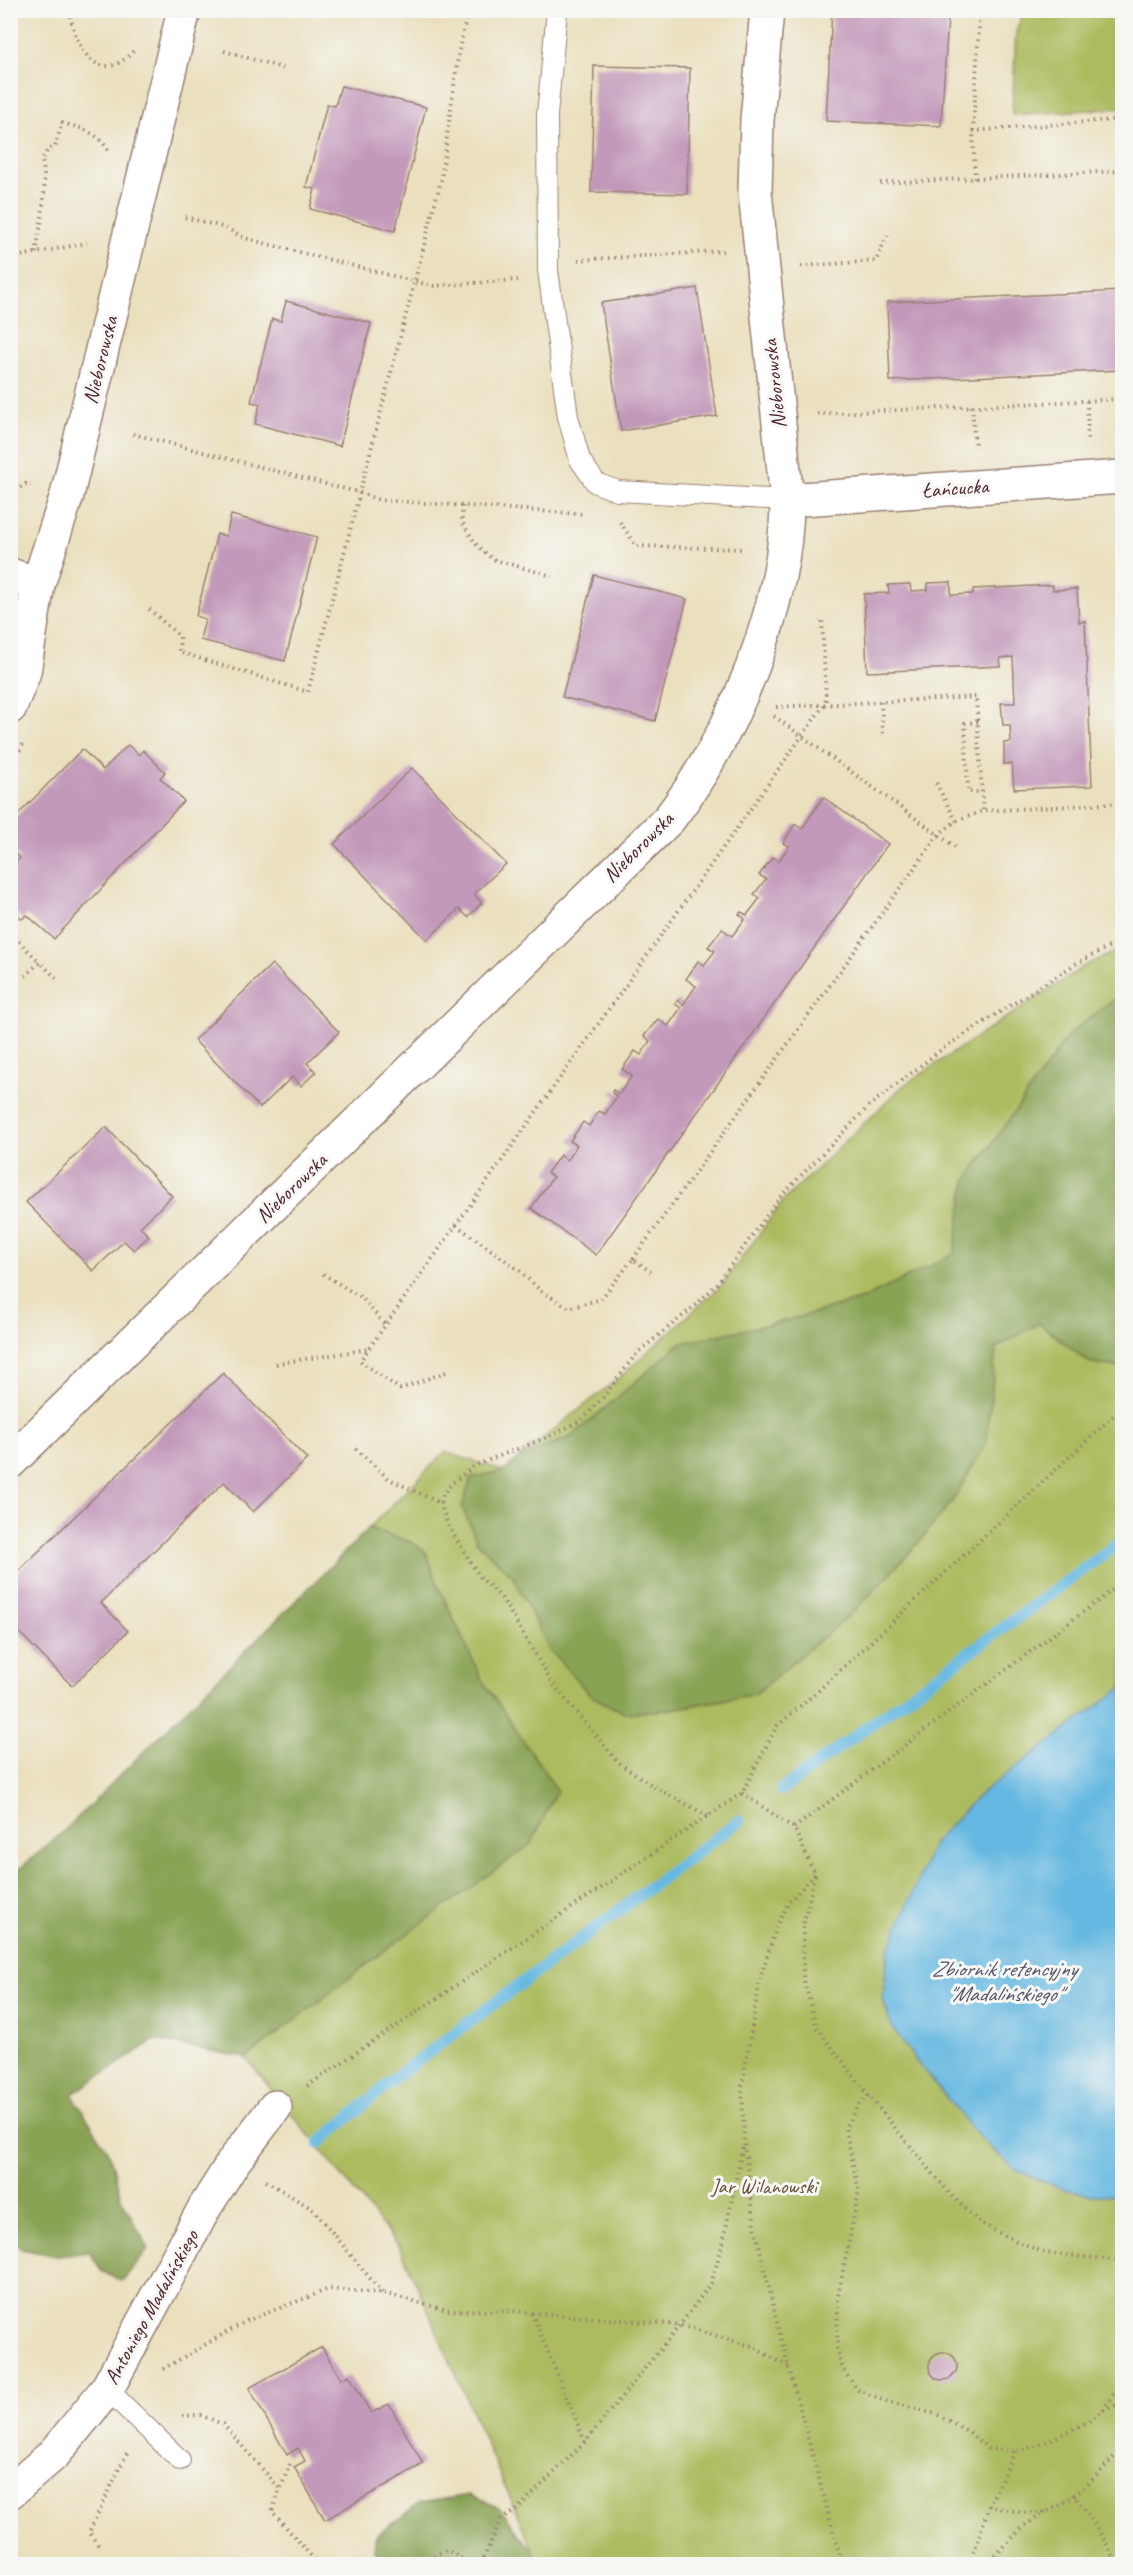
<svg xmlns="http://www.w3.org/2000/svg" width="1133" height="2575" viewBox="0 0 1133 2575" font-family="Caveat,sans-serif">
<rect width="100%" height="100%" fill="#f6f6f2"/>
<filter id="ink" filterUnits="userSpaceOnUse"><feTurbulence type="fractalNoise" baseFrequency=".0167" numOctaves="2"/><feDisplacementMap in="SourceGraphic" scale="12" xChannelSelector="R" yChannelSelector="G"/><feConvolveMatrix kernelMatrix="1 2 1 2 8 2 1 2 1" color-interpolation-filters="sRGB"/></filter>
<filter id="wash" filterUnits="userSpaceOnUse"><feTurbulence type="fractalNoise" baseFrequency=".008" numOctaves="4" result="noise"/><feDisplacementMap in="SourceGraphic" scale="24" xChannelSelector="R" yChannelSelector="G"/><feGaussianBlur stdDeviation="1.35" result="paint"/><feColorMatrix in="noise" values="0 0 0 0 0 0 0 0 0 0 0 0 0 0 0 0 0 1.4 0 .05"/><feComposite in="paint" operator="in"/></filter>
<g filter="url(#wash)">
<rect width="100%" height="100%" fill="#eae0be"/>
<g fill="#acbb5e" stroke="#7b6d44" stroke-width="1.5">
<polygon points="1023,11 1122,11 1122,108 1012,115 1016,33"/>
<polygon points="1122,949 1122,994 1070,1033 966,1181 954,1254 863,1299 789,1320 681,1343 571,1437 517,1459 620,1377 721,1286 784,1200 904,1085 1086,965"/>
<polygon points="1039,1323 1089,1362 1122,1368 1122,2564 539,2564 400,2247 246,2058 380,1954 556,1790 482,1680 439,1588 426,1552 413,1543 369,1528 445,1452 504,1471 471,1478 477,1542 513,1576 549,1649 624,1713 666,1710 755,1694 854,1611 913,1549 953,1500 986,1444 996,1348"/>
</g>
<g fill="#89a355" stroke="#6a6140" stroke-width="1.5">
<polygon points="1122,994 1122,1368 1089,1362 1039,1323 996,1348 986,1444 953,1500 913,1549 854,1611 755,1694 666,1710 624,1713 591,1696 549,1649 513,1576 477,1542 462,1507 471,1478 504,1471 517,1459 571,1437 681,1343 789,1320 863,1299 954,1254 966,1181 1070,1033"/>
<polygon points="369,1528 413,1543 426,1552 439,1588 482,1680 557,1790 531,1844 380,1954 246,2058 155,2040 72,2094 110,2155 121,2198 149,2249 122,2281 101,2271 90,2252 57,2256 21,2249 10,2235 11,1876 65,1830"/>
<polygon points="469,2495 499,2507 533,2552 539,2564 391,2564 374,2549 376,2536 420,2503"/>
</g>
<polygon fill="#65b8e1" stroke="#586c86" stroke-width="1.5" points="1122,1688 1122,2195 1090,2195 1056,2187 1015,2169 978,2136 916,2061 891,2025 883,1998 888,1952 934,1842 979,1795"/>
<g fill="none" stroke-linecap="round" stroke-linejoin="round">
<g stroke="#65b8e1" stroke-width="12">
<polyline points="781,1790 1122,1541"/>
<polyline points="319,2143 401,2073 739,1821"/>
</g>
</g>
<g id="blocks">
<g fill="#c299ba">
<polygon points="429,10 451,10 450,16"/>
<polygon points="832,10 951,10 948,18 941,126 826,121"/>
<polygon points="594,66 690,68 687,194 591,192"/>
<polygon points="341,86 426,107 395,231 310,209 315,189 306,187 327,104 335,106"/>
<polygon points="697,288 717,416 621,431 601,303"/>
<polygon points="1122,291 1122,370 890,381 887,302"/>
<polygon points="286,301 371,323 340,446 255,424 260,404 251,402 272,319 281,321"/>
<polygon points="231,515 317,537 285,661 200,640 205,619 196,616 217,534 226,536"/>
<polygon points="594,575 687,599 655,721 562,697"/>
<polygon points="951,582 951,595 973,594 973,589 1053,585 1053,590 1077,589 1079,622 1085,621 1092,786 1014,789 1012,764 1004,764 1004,743 1011,742 1010,725 1003,725 1001,703 1015,703 1013,657 1000,658 1001,666 867,672 864,594 889,593 888,585 910,584 911,591 928,590 928,583"/>
<polygon points="128,745 139,755 143,750 165,772 160,778 184,801 54,939 27,915 22,919 10,908 10,868 20,858 10,849 10,823 82,749 103,770"/>
<polygon points="412,768 506,864 474,894 482,903 468,917 459,909 427,940 334,844"/>
<polygon points="823,797 888,844 596,1255 531,1208 553,1177 547,1173 560,1155 567,1160 577,1145 570,1141 583,1122 589,1126 599,1111 605,1114 617,1096 612,1093 613,1090 619,1094 632,1076 622,1069 635,1051 641,1055 650,1041 644,1036 658,1019 668,1026 681,1008 675,1004 678,1000 683,1005 696,986 686,979 698,961 704,965 715,951 708,947 722,929 732,936 745,919 739,914 741,912 747,915 760,898 754,894 766,879 759,875 773,857 779,861 789,846 783,843 795,824 802,829"/>
<polygon points="272,964 339,1032 307,1063 316,1072 301,1086 292,1077 260,1108 194,1040"/>
<polygon points="106,1127 172,1196 140,1227 149,1236 134,1250 124,1241 93,1271 26,1202"/>
<polygon points="223,1373 307,1459 253,1512 224,1482 101,1603 128,1631 72,1686 10,1623 10,1579"/>
<polygon points="322,2347 341,2379 349,2375 371,2413 389,2404 423,2464 325,2520 294,2467 305,2461 298,2448 287,2455 249,2388"/>
<circle cx="943" cy="2366" r="14"/>
</g>
</g>
</g>
<g filter="url(#ink)">
<use href="#blocks" fill-opacity="0" stroke="#9a8074" stroke-width="1.5"/>
<g fill="none" stroke-linecap="round" stroke-linejoin="round">
<g stroke="#9a8074" stroke-width="22">
<g id="service">
<polyline points="557,10 547,115 548,270 568,417 580,460 596,483 618,491 787,500"/>
<polyline points="107,2389 180,2460"/>
</g>
</g>
<g stroke="#9a8074" stroke-width="36">
<g id="minor">
<polyline points="787,500 1122,477"/>
<polyline points="10,707 24,672 38,584"/>
<path d="M 10,1462 L 669,819 C 733,736 787,606 787,500 L 755,192 L 757,120 L 767,10"/>
<polyline points="10,2492 54,2454 107,2389 205,2207 234,2161 275,2107"/>
</g>
</g>
<g stroke="#9a8074" stroke-width="36">
<polyline id="tertiary" points="10,575 38,584 67,495 184,10"/>
</g>
<g stroke="#9a8074" stroke-width="4" stroke-dasharray="1.5 4.5" stroke-linecap="butt">
<path d="M 70,10 C 73,45 98,90 133,51"/>
<polyline points="224,51 286,69"/>
<polyline points="973,131 1122,119"/>
<polyline points="975,179 973,131 980,10"/>
<polyline points="880,183 1122,171"/>
<polyline points="185,217 226,228 244,238 433,286 518,280"/>
<path d="M 36,253 C 41,221 48,191 42,159 L 48,150 L 55,147 L 62,123 C 81,128 101,133 109,153"/>
<polyline points="10,258 87,243"/>
<polyline points="578,260 723,251"/>
<polyline points="801,266 876,261 889,232"/>
<polyline points="10,287 18,257"/>
<polyline points="1087,401 1088,443"/>
<polyline points="972,406 975,448"/>
<polyline points="817,414 1122,399"/>
<polyline points="133,434 361,493 379,500 583,514"/>
<polyline points="10,494 26,484 31,486"/>
<polyline points="462,506 462,522 476,544 492,559 552,576"/>
<polyline points="1118,514 1122,605"/>
<polyline points="620,522 636,546 744,549"/>
<polyline points="149,609 180,637 179,652 308,692 441,180 459,50 468,10"/>
<polyline points="881,702 883,734"/>
<polyline points="776,707 976,697 983,811"/>
<polyline points="774,716 958,849"/>
<polyline points="978,722 965,723 968,792 982,792"/>
<polyline points="10,766 24,743"/>
<polyline points="936,783 956,821"/>
<polyline points="10,933 40,962"/>
<polyline points="25,976 40,962 58,980"/>
<polyline points="456,1225 519,1270 541,1291 569,1308 601,1299 633,1259 651,1272"/>
<polyline points="633,1259 939,834 956,821 983,811 1122,803"/>
<polyline points="323,1274 362,1298 385,1325"/>
<path d="M 276,1364 C 306,1358 337,1355 367,1349"/>
<polyline points="446,1372 400,1389 360,1361 824,705 826,699 822,620"/>
<polyline points="356,1449 389,1479 440,1503 443,1494 452,1483 476,1465 553,1435 582,1420 602,1399 637,1353 696,1305 717,1284 781,1196 869,1106 942,1049 1077,963 1122,940"/>
<polyline points="440,1503 448,1525 479,1576 501,1597 553,1684 619,1763 656,1788 708,1816"/>
<polyline points="742,1793 794,1828 815,1874 803,1926 803,1977 817,2028 869,2096 950,2194 982,2224 1018,2242 1046,2253 1122,2261"/>
<polyline points="794,1828 1122,1583"/>
<polyline points="815,1874 789,1902 777,1925 760,1979 742,2086 744,2142 755,2227 780,2335 842,2564"/>
<polyline points="307,2086 742,1793 777,1726 818,1691 1122,1408"/>
<polyline points="869,2096 859,2104 845,2127 859,2191 838,2296 837,2348 843,2370 858,2390 888,2402 936,2414 969,2432 988,2449 1015,2451 1037,2446 1088,2422 1103,2410 1114,2394 1122,2376"/>
<polyline points="266,2181 314,2210 382,2293"/>
<polyline points="532,2313 585,2442"/>
<polyline points="163,2369 246,2321 329,2289 383,2293 447,2310 512,2311 680,2325 751,2346 789,2367"/>
<polyline points="1103,2410 1122,2403"/>
<polyline points="182,2416 200,2415 223,2424 280,2489"/>
<polyline points="290,2464 272,2511 318,2564"/>
<polyline points="1073,2494 1096,2526 1118,2564"/>
<path d="M 989,2506 C 1007,2509 1030,2517 1048,2511 C 1074,2502 1104,2468 1122,2448"/>
<polyline points="98,2545 89,2532 127,2453"/>
<polyline points="411,2564 447,2550 470,2564"/>
<polyline points="481,2564 501,2519 515,2511 585,2442 680,2325 711,2283 723,2243 743,2145"/>
<polyline points="970,2564 989,2506 1015,2451"/>
<polyline points="987,2564 1024,2526 1046,2512"/>
</g>
<use href="#service" stroke="#fff" stroke-width="20"/>
<use href="#minor" stroke="#fff" stroke-width="33"/>
<use href="#tertiary" stroke="#fff" stroke-width="33"/>
</g>
</g>
<g text-anchor="middle" stroke-width="6" stroke-linejoin="round" paint-order="stroke">
<g font-size="21" fill="#4a1f2b" stroke="#f6f6f2">
<text transform="translate(100 360) rotate(-76)" y="7">Nieborowska</text>
<text transform="translate(774 384) rotate(-96)" y="7">Nieborowska</text>
<text transform="translate(955 488) rotate(-4)" y="7">Łańcucka</text>
<text transform="translate(638 847) rotate(-45)" y="7">Nieborowska</text>
<text transform="translate(291 1188) rotate(-44)" y="7">Nieborowska</text>
<text transform="translate(151 2307) rotate(-61)" y="7">Antoniego Madalińskiego</text>
</g>
<g font-size="21" fill="#674e3a" stroke="#f6f6f2">
<text x="764" y="2193">Jar Wilanowski</text>
</g>
<g font-size="22" font-style="italic" fill="#53556b" stroke="#f6f6f2">
<text x="1004" y="1976">Zbiornik retencyjny<tspan x="1004" dy="25">"Madalińskiego"</tspan></text>
</g>
</g>
<rect width="1133" height="2575" fill="none" stroke="#f6f6f2" stroke-width="36"/>
</svg>
